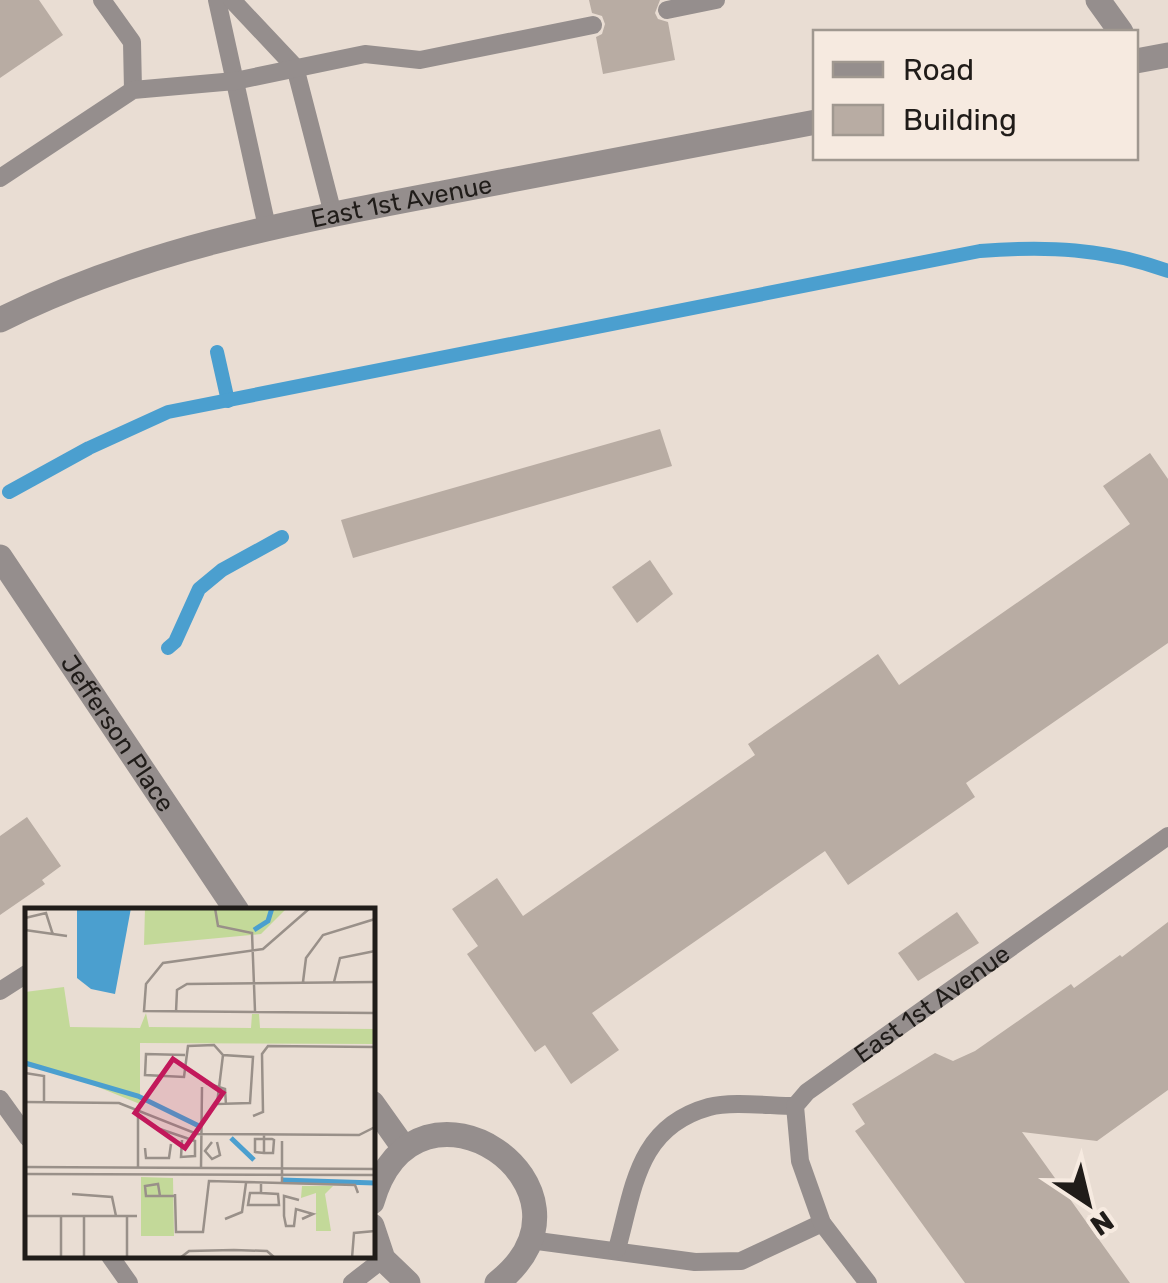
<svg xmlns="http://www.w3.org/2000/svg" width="1168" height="1283" viewBox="0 0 1168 1283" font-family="Rubik,sans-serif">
<rect width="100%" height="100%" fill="#e9ddd3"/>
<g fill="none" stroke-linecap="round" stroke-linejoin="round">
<g stroke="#4b9fcf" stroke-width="14">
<polyline points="217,352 228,401"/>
<path d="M 9,492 L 89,448 L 168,412 L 980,251 C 1046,246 1105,248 1168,271"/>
<polyline points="168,648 175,642 199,589 222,570 282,537"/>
</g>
</g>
<g fill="#b8aca3">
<polygon points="0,0 39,0 63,35 0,78"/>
<polygon points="589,0 660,0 655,13 658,19 668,22 675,60 603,74 596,37 602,34 605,24 602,16 592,13"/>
<polygon points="660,429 672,466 353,558 341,520"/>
<polygon points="1150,453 1168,479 1168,643 966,783 975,797 848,885 825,851 592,1013 619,1050 571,1084 545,1045 535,1052 467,954 478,946 452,909 497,878 523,916 755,755 748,744 878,654 899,685 1130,524 1103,486"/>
<polygon points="650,560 673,594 637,623 612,587"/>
<polygon points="27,817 61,866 42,880 45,884 0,915 0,836"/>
<polygon points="957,912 979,943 918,981 898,953"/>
<polygon points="1168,922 1168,1090 1097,1141 1022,1132 1130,1283 965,1283 855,1131 865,1124 852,1104 935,1053 953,1061 975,1051 1071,984 1074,988 1120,955 1122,957"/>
</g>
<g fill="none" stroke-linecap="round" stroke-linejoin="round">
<g stroke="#958e8d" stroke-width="18">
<polyline points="102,0 132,42 133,90"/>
<polyline points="217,0 267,227"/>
<polyline points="232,0 295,67 333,214"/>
<polyline points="667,10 716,0"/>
<polyline points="0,178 133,90 235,81 365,54 420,60 593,25"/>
<polyline points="0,991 28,973"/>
<polyline points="0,1099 28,1138"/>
<polyline points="530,1240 695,1262 741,1261 822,1223"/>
<path d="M 617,1249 C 634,1188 637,1127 709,1107 C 731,1101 771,1106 795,1106"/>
<polyline points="110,1256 129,1283"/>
<polyline points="352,1283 383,1259"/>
<path id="s1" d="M 868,1283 L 822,1223 L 800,1161 L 795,1106 L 807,1092 L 1168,836"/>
</g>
<g stroke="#958e8d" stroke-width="25">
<polyline points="1098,0 1121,32"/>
<path id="s2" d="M 0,557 L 237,911"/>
<polyline points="372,1103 404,1148"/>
<path d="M 372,1202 C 416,1050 617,1189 497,1283"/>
<polyline points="372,1226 383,1259 408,1283"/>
</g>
<g stroke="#958e8d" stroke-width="25">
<polyline points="1136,61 1168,55"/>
<path id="s3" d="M 0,320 C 140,250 290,222 443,193 C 567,169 691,145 816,122"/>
</g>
</g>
<g text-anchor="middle" stroke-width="8" stroke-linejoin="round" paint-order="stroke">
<g font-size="25" fill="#201c19" stroke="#f6eae0">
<text dy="9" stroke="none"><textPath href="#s3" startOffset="420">East 1st Avenue</textPath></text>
<text dy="9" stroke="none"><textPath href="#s2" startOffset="212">Jefferson Place</textPath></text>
<text dy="9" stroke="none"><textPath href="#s1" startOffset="368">East 1st Avenue</textPath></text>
</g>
</g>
<g transform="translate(25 908)">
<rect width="350" height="350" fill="#e9ddd3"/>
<path d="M 120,0 L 262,0 L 236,26 L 119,37 ZM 39,79 L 45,119 L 115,120 L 121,105 L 124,119 L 226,120 L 227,106 L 234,106 L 235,120 L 350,121 L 350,136 L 115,135 L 115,196 L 43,167 L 0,158 L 0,84 ZM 116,269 L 148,270 L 149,328 L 116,328 ZM 277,278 L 308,278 L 300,286 L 306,323 L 291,323 L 291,285 L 276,290 Z" fill="#c3d999"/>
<path d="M 52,0 L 106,0 L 90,86 L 66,81 L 52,70 Z" fill="#4b9fcf"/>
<path fill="none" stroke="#4b9fcf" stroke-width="5" d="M 229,22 L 243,13 L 247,0M 0,155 L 113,188 L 174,218M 206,230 L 229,252M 256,272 L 350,275"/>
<path fill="none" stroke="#999089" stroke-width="2.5" d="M 190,0 L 193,18 L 227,25 L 230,103M 285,0 L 238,41 L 138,55 L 121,76 L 119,103 L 350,105M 0,10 L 21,5 L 28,27M 0,22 L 42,28M 278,74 L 281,50 L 298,27 L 350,11M 309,74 L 315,50 L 350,43M 151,104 L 152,82 L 162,76 L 350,74M 160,147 L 121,146 L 120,167 L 159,169 L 163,138 L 189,137 L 198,147 L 228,149 L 225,195 L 192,196 L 198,147M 0,165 L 19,168 L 19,194M 181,175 L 200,181 L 201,197M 0,194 L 94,195 L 172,226 L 334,227 L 350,219M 113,203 L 113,260M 228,208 L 238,204 L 237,146 L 243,138 L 350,139M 135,221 L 170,233 L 170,248 L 156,249 L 157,232M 239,227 L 239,245 L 248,245 L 249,232 L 247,231 L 230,231 L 230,244 L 239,245M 187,234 L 180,243 L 187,251 L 195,247 L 192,234M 120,240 L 121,250 L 144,250 L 146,236M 0,259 L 350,261M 176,260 L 177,179M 0,266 L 350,267M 236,276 L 236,285 L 253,286 L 254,297 L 223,297 L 225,285 L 236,285M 257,276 L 257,233M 47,286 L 87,289 L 91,308M 150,286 L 151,324 L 178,324 L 184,273 L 330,277 L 333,285M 135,288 L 133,276 L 120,278 L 121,288 L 149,288M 274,292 L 259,288 L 259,308 L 261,318 L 269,318 L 271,301 L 288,306 L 277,311M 0,308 L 112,308M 36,308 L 36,350M 59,308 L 59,350M 102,308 L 102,350M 200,311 L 217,304 L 221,275M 155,350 L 164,343 L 209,342 L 242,343 L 250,350M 327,350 L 329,325 L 350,323"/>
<path fill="#c2185b" fill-opacity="0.15" stroke="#c2185b" stroke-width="5" d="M 148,151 L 198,185 L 160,240 L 110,205 Z"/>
<rect width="350" height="350" fill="none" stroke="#201c19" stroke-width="5"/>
</g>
<rect x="813" y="30" width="325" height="130" fill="#f6eae0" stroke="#a09890" stroke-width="2.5"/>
<rect x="833" y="62" width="50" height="15" fill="#958e8d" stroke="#a09890" stroke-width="2.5"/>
<text x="903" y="80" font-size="30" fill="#201c19">Road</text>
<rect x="833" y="105" width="50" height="30" fill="#b8aca3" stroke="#a09890" stroke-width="2.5"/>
<text x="903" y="130" font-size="30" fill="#201c19">Building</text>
<g transform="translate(1088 1203) rotate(145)" stroke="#f6eae0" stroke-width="8" paint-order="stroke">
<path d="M0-8L18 38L0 25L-18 38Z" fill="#201c19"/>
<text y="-15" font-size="28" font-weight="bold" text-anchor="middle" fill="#201c19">N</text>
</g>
</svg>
